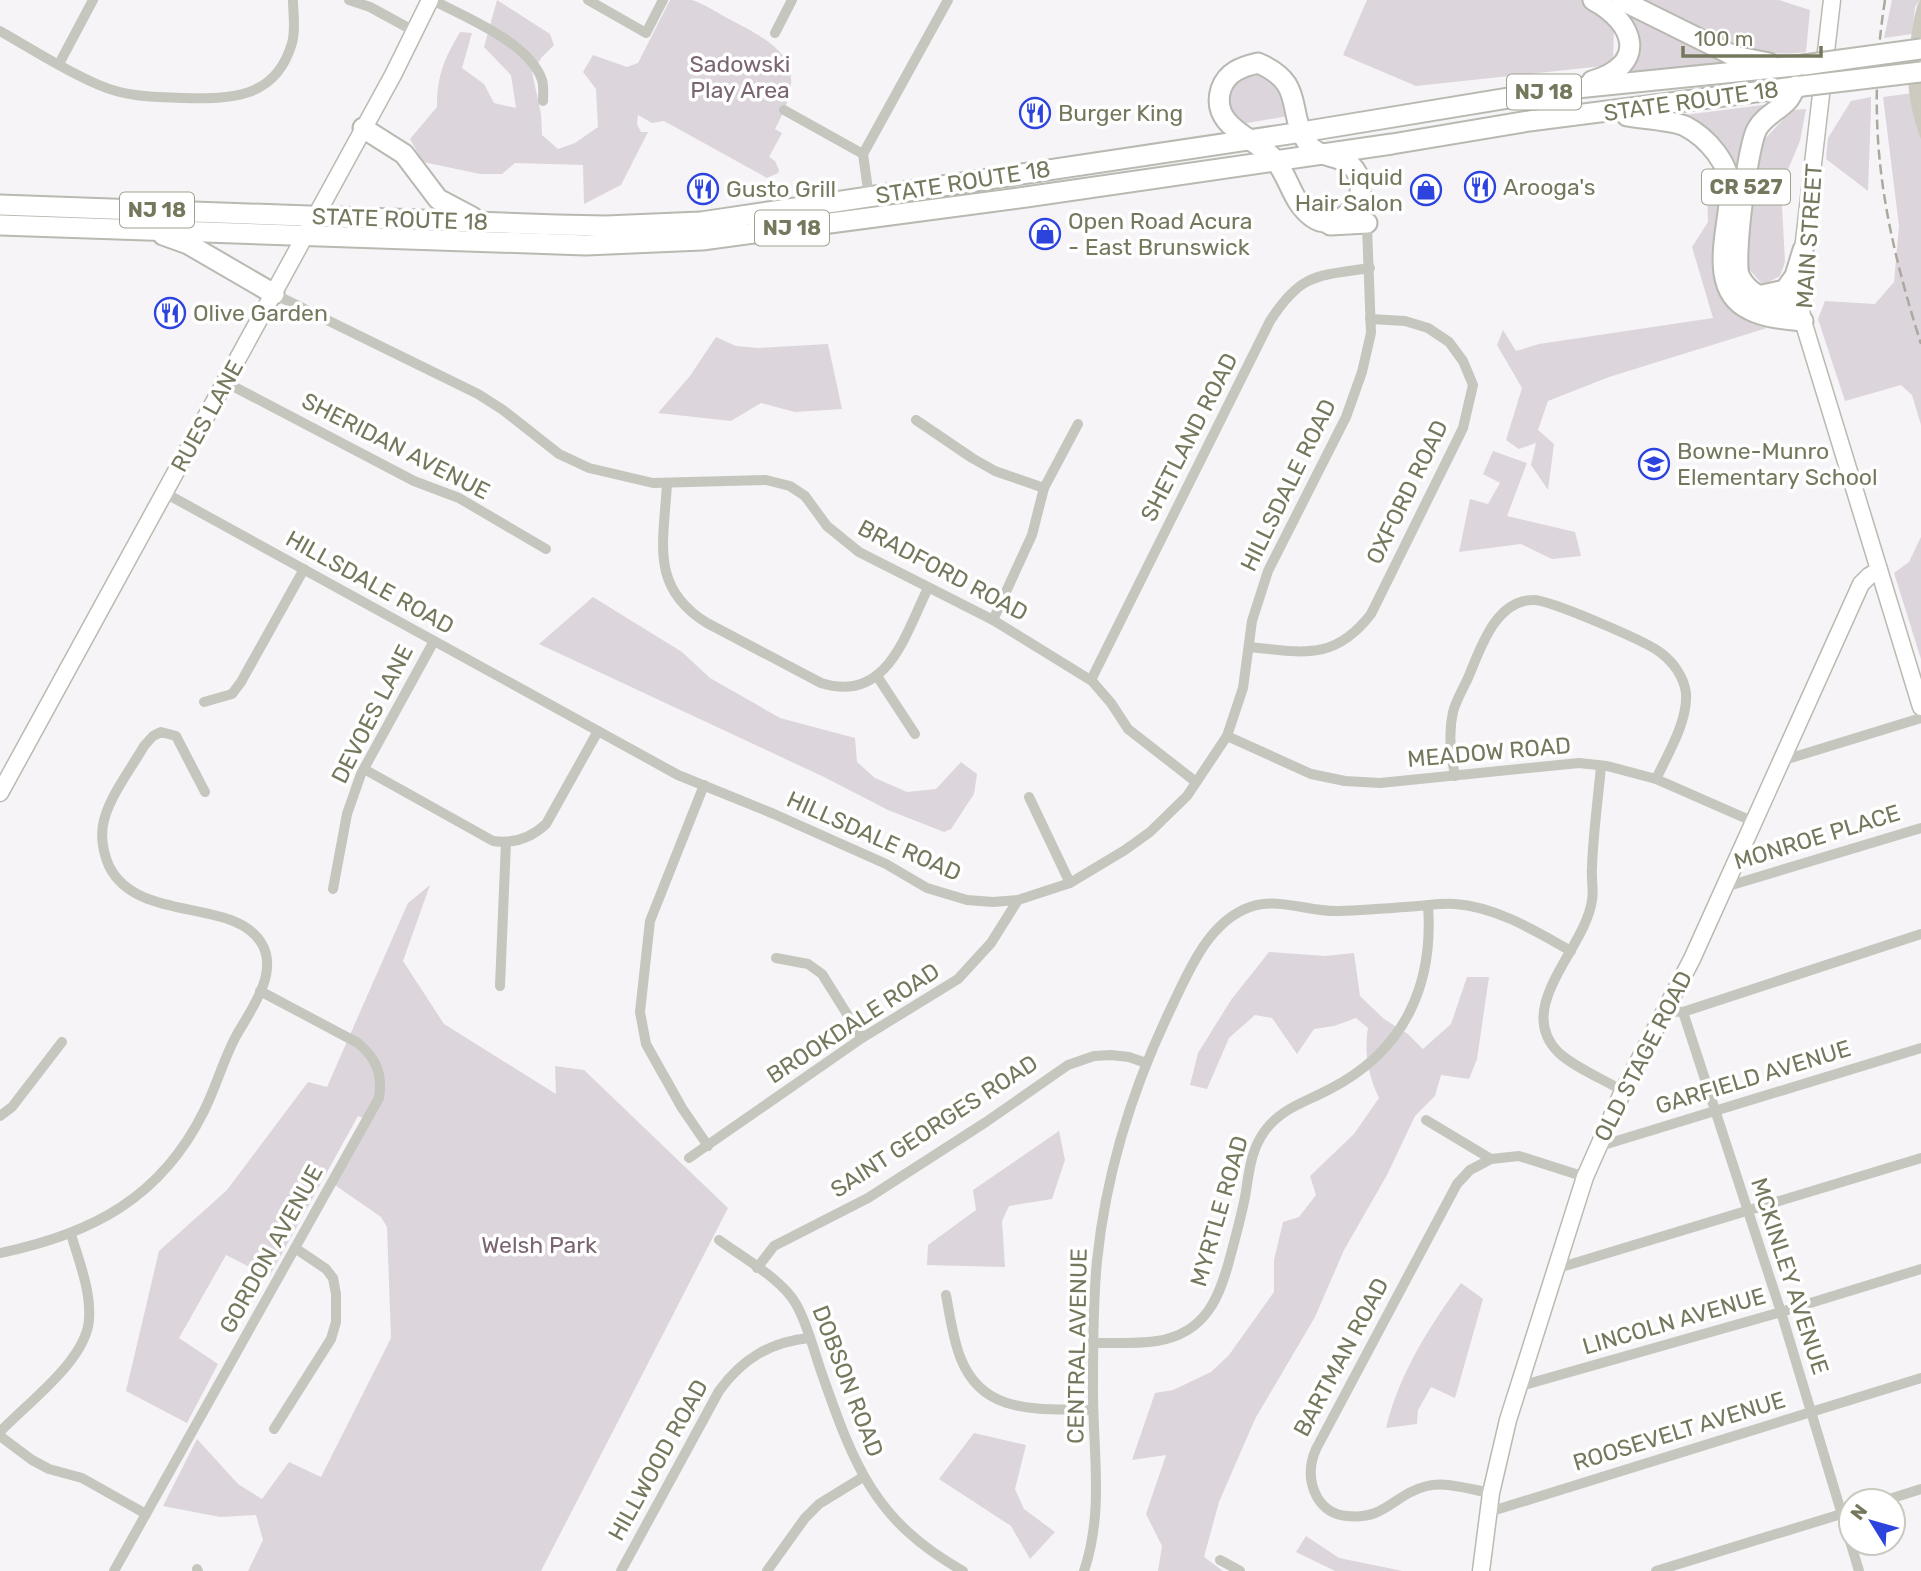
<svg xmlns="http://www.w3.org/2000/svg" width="1921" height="1571" viewBox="0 0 1921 1571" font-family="Rubik,sans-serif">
<rect width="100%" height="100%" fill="#f6f4f7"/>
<g fill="#ddd5dc">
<path d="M 497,0 L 550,34 L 554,45 L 542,57 L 532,72 L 541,114 L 542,135 L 558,149 L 575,143 L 598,127 L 596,89 L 583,72 L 593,55 L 627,67 L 638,63 L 670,0 C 677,0 686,0 692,0 C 705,4 719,14 731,20 C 787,49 809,66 775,129 L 782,133 L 769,157 L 775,161 L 779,170 L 778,173 L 767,178 L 664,121 L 652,123 L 638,115 L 637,124 L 641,132 L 648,132 L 621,185 L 584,204 L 583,165 L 515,163 L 502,174 L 480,174 L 423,162 L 410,139 L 437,107 C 437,76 444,59 460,32 L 472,33 L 462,68 L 484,84 L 494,103 L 516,108 L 511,75 L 484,47 Z"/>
<path d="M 1367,0 L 1779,0 L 1810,10 L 1806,52 C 1755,59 1723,40 1678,20 L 1725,62 L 1618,76 L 1629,59 L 1614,25 L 1613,65 L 1416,86 L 1343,55 Z"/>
<polygon points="1892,0 1920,0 1915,7 1912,34 1884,38"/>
<path d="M 1262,72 L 1282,90 L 1288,116 L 1242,124 L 1227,108 C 1232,77 1231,78 1262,72 Z"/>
<polygon points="1921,92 1921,425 1912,395 1901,385 1845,401 1818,319 1825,301 1875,304 1894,282 1899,226 1883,97"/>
<polygon points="1871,97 1871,109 1868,191 1826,159 1828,138 1851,101"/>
<polygon points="1771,104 1739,189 1676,116"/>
<polygon points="1806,109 1800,141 1787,172 1782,206 1785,262 1780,276 1763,285 1747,267 1744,253 1759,145 1792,110"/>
<polygon points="1719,182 1748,316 1767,328 1609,377 1548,401 1538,430 1554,444 1548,490 1531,465 1536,443 1519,449 1506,440 1522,388 1497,345 1503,330 1516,351 1539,344 1713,318 1692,247 1708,222 1707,186"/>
<polygon points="716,337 736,346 758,348 828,344 842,409 795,412 761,403 731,421 658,413 690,376"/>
<polygon points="1493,451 1527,463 1507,516 1575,532 1581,556 1552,559 1521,544 1459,552 1470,499 1488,504 1500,483 1483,474"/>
<polygon points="1921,537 1921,659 1894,573 1909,562"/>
<polygon points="593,597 682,652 710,678 780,718 855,738 857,762 875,778 907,792 936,789 961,762 977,774 974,794 951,829 944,832 888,810 824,777 539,644"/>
<polygon points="430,885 403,961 444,1024 556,1094 555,1066 584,1070 728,1208 541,1571 248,1571 263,1540 256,1515 220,1517 163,1506 197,1439 238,1484 262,1499 289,1462 321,1477 391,1338 387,1227 381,1217 332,1183 367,1120 358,1116 269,1277 226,1255 179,1338 218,1364 187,1423 126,1391 159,1251 227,1190 308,1082 327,1087 408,903"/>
<path d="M 1269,952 L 1325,956 L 1354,953 L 1360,996 L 1384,1019 L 1408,1034 L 1423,1049 L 1451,1024 L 1467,977 L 1489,977 L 1477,1059 L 1469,1079 L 1441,1075 L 1435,1096 L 1415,1116 L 1387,1175 L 1344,1250 L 1315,1317 L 1255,1419 L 1219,1502 L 1204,1557 L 1223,1571 L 1158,1571 L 1162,1546 L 1146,1514 L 1166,1455 L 1132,1460 L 1155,1393 L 1173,1390 L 1211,1372 L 1229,1355 L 1274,1292 L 1274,1260 L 1283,1222 L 1299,1217 L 1316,1195 L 1310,1176 L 1354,1134 L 1379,1098 C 1368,1075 1364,1053 1368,1028 L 1356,1018 L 1334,1026 L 1314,1029 L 1297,1054 L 1272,1018 L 1255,1015 L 1229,1038 L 1207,1089 L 1190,1085 L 1198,1053 L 1231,1000 Z"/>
<polygon points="1059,1131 1065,1160 1052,1199 1009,1206 1002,1221 1005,1267 927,1265 928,1245 976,1210 973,1190"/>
<path d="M 1461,1283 L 1483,1299 L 1455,1398 L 1431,1387 L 1418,1410 L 1417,1424 L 1386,1428 C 1399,1374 1429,1327 1461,1283 Z"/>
<polygon points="974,1433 1026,1445 1015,1489 1024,1509 1055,1532 1030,1559 1011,1526 939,1479"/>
<polygon points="1306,1536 1339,1558 1403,1571 1335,1571 1296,1552"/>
</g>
<path fill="#cdcbbf" d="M 1920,0 L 1921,0 L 1921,139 C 1915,124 1911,107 1909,91 C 1907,74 1911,14 1920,0 Z"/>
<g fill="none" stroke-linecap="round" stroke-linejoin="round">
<g stroke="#b9bab0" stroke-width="19">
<g id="secondary">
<polyline points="1832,0 1803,250 1800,305 1803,321 1921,707"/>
<polyline points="0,793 393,75 430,0"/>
<polyline points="1481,1571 1491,1493 1508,1420 1585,1177 1623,1091 1692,959 1861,584 1869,576 1879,570"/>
</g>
</g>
<g stroke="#b8b9b1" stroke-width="23">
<g id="highway">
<polyline points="1621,0 1734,56 1769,63"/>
<path d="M 1258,63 C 1307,84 1285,111 1308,144 C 1321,162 1350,151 1359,178 C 1368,205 1334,234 1312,217 C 1292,202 1290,179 1275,160 C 1258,138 1209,128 1221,89 C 1227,72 1241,67 1258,63 Z"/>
<path d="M 1592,81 C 1648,65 1636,23 1593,0"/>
<path d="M 1796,86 C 1793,91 1791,97 1788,100 C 1778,111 1764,116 1757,129 C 1748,145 1732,263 1740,277 C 1751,299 1778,304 1800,305"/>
<path d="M 1627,116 C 1643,119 1671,120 1685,126 C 1708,138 1730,164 1730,190 C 1730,227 1705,289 1750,310 C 1766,318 1785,319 1803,321"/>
<polyline points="363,128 404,154 438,199 472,217"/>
<polyline points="0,205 557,225 606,226 701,222 1302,132 1557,90 1804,65"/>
<polyline points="0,225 586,245 702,240 1026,197 1392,144 1529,121 1802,86"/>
<polyline points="1330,225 1367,223"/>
<polyline points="163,235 188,244 274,294"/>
<polyline points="1758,296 1785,290 1795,276 1803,250"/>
</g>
</g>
<g stroke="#c5c6bd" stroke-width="10">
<polyline points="349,0 370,7 414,31"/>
<path d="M 433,0 C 466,18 529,42 542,80 C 544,86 543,95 543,101"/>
<polyline points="588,0 646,33 663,0"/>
<path d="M 0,31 C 32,49 65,71 99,85 C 126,97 154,97 183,98 C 231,99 276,99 292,43 C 296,30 293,14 293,0"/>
<polyline points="775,33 792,0"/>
<polyline points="59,64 93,0"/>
<polyline points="784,110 863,154"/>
<polyline points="869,197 863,154 948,0"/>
<polyline points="274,294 478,394 503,410 559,454 589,468 653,483 766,480 790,486 805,496 827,526 859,552 993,620 1092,681 1111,703 1128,729 1196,782"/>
<polyline points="225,382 414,481 459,498 546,549"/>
<polyline points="916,420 972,458 995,471 1044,488"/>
<path d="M 667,483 C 664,542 649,587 707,623 L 821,683 C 887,704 905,635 928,588"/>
<polyline points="165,493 678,775 774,814 886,864 927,888 967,900 993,902 1018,900 1070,883 1125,850 1150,832 1187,796 1227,736 1243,688 1252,621 1268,571 1346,417 1362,372 1371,333 1366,200"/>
<polyline points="993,620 1032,535 1044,488 1078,424"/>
<path d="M 1249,647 C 1302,652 1334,662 1371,614 L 1463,428 L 1473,385 L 1463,361 L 1449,342 L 1428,328 L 1405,321 L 1370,319"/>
<polyline points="877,676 915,734"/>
<path d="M 1091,680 L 1270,321 C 1301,273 1316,276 1370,268"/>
<polyline points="204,702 232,694 241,682 304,569"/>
<polyline points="1227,736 1311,774 1345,781 1380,783 1579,763 1607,766 1656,779 1754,822"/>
<polyline points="1781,761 1921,718"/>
<path d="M 1601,766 C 1598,800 1593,834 1592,868 C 1591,879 1594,890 1592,900 C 1586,948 1513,1007 1558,1052 C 1575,1068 1603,1079 1623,1091"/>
<path d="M 364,769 L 493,841 C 513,844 531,838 546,824 L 598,731"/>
<path d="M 1455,776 C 1451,754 1448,734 1453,712 C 1456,700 1463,689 1468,678 C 1480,650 1495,600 1533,600 C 1548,599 1648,642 1661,653 C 1673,662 1684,677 1686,693 C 1688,721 1668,754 1656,779"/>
<polyline points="704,785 650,921 640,1012 646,1044 682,1108 708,1146"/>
<polyline points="1029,797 1070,883"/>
<polyline points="1725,887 1921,828"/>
<polyline points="333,889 347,814 361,774 434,641"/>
<polyline points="776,958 808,964 822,974 862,1038"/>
<polyline points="500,986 506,842"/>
<polyline points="1665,1011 1683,1012 1921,934"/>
<polyline points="1683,1012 1781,1312 1859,1571"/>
<polyline points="0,1116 12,1107 62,1042"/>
<polyline points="1426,1120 1491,1159 1519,1156 1585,1177"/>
<polyline points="1597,1147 1921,1048"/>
<polyline points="689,1158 862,1038 958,979 991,943 1018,900"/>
<path d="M 1491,1159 L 1470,1170 L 1457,1184 L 1316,1449 C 1309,1465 1309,1482 1317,1497 C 1324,1509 1334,1515 1347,1516 C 1387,1520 1393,1494 1427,1486 C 1446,1481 1472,1490 1491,1493"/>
<path d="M 719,1240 C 742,1257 782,1279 796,1304 C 808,1325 814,1352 822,1374 C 854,1465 874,1521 963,1571"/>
<path d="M 0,1253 C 92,1234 161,1198 204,1111 C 216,1087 223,1061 235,1038 C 249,1012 278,976 263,946 C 238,896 138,925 109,866 C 103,852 100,836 104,820 C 111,794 131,769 144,746 L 153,736 L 161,732 L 176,736 L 205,792"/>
<polyline points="757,1268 774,1246 868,1198 986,1122 1068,1065 1094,1056 1111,1055 1129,1057 1146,1063"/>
<polyline points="1555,1269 1921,1158"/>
<path d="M 946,1295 C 950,1316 953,1340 961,1359 C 984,1417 1041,1408 1092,1410"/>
<path d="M 1093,1343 C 1114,1343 1136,1344 1157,1341 C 1207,1333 1220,1296 1231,1254 C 1236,1235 1241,1217 1245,1197 C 1249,1174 1250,1152 1264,1132 C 1281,1108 1306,1102 1330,1089 C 1404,1051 1434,986 1428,905"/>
<polyline points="1517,1387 1781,1312 1921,1269"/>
<polyline points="274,1429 331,1339 336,1322 336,1294 333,1278 326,1269 295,1248"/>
<path d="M 0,1432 C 27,1403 87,1360 89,1319 C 91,1290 79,1262 71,1234"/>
<polyline points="0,1436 32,1460 49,1469 82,1478 146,1514"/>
<polyline points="1883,1501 1921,1489"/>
<polyline points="1489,1512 1921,1378"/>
<polyline points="1220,1560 1240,1571"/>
<polyline points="197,1569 198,1571"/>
<path d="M 114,1571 L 379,1098 C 383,1074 376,1058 358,1043 L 260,991"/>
<path d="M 621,1571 L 719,1391 C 742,1359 770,1342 809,1338"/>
<polyline points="767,1571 805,1518 819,1504 863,1477"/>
<path d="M 1084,1571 C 1105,1509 1092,1447 1093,1383 C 1093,1342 1093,1301 1097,1261 C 1106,1172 1134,1084 1173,1004 C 1190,968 1210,921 1250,907 C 1280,897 1308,912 1339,911 C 1365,910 1391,908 1418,906 C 1430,905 1443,903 1455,904 C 1497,907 1535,931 1571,951"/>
<polyline points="1656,1571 1851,1511"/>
</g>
<use href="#secondary" stroke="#fff" stroke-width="16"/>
<use href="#highway" stroke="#fff" stroke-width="19"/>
<path stroke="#a9aa9d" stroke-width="2.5" stroke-dasharray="10 5" stroke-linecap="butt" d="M 1885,0 C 1865,127 1883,223 1921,344"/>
<g stroke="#b8b9b1" stroke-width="23" stroke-linecap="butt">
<g id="highway-bridge">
<polyline points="1804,65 1921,49"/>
<polyline points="1802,86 1921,72"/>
</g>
</g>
<use href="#highway-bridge" stroke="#fff" stroke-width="19"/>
</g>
<defs>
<g id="restaurant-ring" transform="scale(1.575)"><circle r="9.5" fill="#fff" stroke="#2c43de" stroke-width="1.5"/><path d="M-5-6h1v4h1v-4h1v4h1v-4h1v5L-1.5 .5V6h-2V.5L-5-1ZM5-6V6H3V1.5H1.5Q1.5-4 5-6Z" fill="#2c43de"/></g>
<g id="shop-ring" transform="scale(1.575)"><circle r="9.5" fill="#fff" stroke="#2c43de" stroke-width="1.5"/><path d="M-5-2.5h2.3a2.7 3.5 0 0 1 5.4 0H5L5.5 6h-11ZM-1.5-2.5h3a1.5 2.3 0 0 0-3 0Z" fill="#2c43de"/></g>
<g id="school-ring" transform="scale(1.575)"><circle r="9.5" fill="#fff" stroke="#2c43de" stroke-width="1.5"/><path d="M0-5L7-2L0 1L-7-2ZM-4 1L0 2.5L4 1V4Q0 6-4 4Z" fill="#2c43de"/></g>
</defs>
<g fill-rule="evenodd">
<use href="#restaurant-ring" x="1035" y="113"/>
<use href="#restaurant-ring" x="1480" y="187"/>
<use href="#restaurant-ring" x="703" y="189"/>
<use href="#shop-ring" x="1426" y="190"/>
<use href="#shop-ring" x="1045" y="234"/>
<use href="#restaurant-ring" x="170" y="313"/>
<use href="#school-ring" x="1654" y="464"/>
</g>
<g text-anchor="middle" stroke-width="7" stroke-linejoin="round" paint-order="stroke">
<g fill="#fff" stroke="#9fa08e" stroke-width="2">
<rect x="1507" y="74.5" width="74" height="35" rx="5"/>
<rect x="1702" y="169.5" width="88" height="35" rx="5"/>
<rect x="120" y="192.5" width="74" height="35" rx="5"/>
<rect x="755" y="210.5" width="74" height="35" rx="5"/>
</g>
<g font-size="21" font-weight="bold" fill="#76785e">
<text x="1544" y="99">NJ 18</text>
<text x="1746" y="194">CR 527</text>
<text x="157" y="217">NJ 18</text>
<text x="792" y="235">NJ 18</text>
</g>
<g font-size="23" fill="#7b6572" stroke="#fff">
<text x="740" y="72">Sadowski<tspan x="740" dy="26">Play Area</tspan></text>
<text x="539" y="1253">Welsh Park</text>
</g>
<g font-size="23" fill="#76785e" stroke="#fff">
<text transform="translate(1691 101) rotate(-8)" y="8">STATE ROUTE 18</text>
<text transform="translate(963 182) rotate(-9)" y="8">STATE ROUTE 18</text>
<text transform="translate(400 219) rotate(2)" y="8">STATE ROUTE 18</text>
<text transform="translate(1809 236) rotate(-86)" y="8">MAIN STREET</text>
<text transform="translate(207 416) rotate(-61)" y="8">RUES LANE</text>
<text transform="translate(1189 437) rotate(-63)" y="8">SHETLAND ROAD</text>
<text transform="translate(396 446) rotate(27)" y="8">SHERIDAN AVENUE</text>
<text transform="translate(1288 485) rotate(-64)" y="8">HILLSDALE ROAD</text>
<text transform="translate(1407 492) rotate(-64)" y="8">OXFORD ROAD</text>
<text transform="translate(943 570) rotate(28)" y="8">BRADFORD ROAD</text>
<text transform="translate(370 582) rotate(29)" y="8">HILLSDALE ROAD</text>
<text transform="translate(372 714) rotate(-63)" y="8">DEVOES LANE</text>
<text transform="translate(1489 752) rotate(-5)" y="8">MEADOW ROAD</text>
<text transform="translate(874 836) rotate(24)" y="8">HILLSDALE ROAD</text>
<text transform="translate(1817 837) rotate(-17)" y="8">MONROE PLACE</text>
<text transform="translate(853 1023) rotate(-33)" y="8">BROOKDALE ROAD</text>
<text transform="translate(1643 1056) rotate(-63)" y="8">OLD STAGE ROAD</text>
<text transform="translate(1753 1077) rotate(-17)" y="8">GARFIELD AVENUE</text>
<text transform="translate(934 1126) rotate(-33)" y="8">SAINT GEORGES ROAD</text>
<text transform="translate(1219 1211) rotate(-74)" y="8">MYRTLE ROAD</text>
<text transform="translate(271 1249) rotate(-61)" y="8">GORDON AVENUE</text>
<text transform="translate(1790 1276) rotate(72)" y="8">MCKINLEY AVENUE</text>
<text transform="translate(1674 1321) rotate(-16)" y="8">LINCOLN AVENUE</text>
<text transform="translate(1077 1346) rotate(-89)" y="8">CENTRAL AVENUE</text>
<text transform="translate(1341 1357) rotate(-62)" y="8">BARTMAN ROAD</text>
<text transform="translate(848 1381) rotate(69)" y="8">DOBSON ROAD</text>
<text transform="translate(1679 1431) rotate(-17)" y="8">ROOSEVELT AVENUE</text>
<text transform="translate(658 1460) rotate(-61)" y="8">HILLWOOD ROAD</text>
</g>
<g font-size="23" fill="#76785e" stroke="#fff" text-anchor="start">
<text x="1058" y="121">Burger King</text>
<text x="1403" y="185" text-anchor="end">Liquid<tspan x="1403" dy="26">Hair Salon</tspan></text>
<text x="1503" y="195">Arooga's</text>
<text x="726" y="197">Gusto Grill</text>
<text x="1068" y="229">Open Road Acura<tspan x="1068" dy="26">- East Brunswick</tspan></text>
<text x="193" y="321">Olive Garden</text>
<text x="1677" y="459">Bowne-Munro<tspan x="1677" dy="26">Elementary School</tspan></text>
</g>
</g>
<g transform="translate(1872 1522) rotate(307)"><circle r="33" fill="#ffffff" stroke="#c8c9bf" stroke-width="2"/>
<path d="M0-5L12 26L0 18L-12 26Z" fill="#2c43de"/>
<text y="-10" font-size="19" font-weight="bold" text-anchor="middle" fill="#76785e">N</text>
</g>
<path d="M1683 46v10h138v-10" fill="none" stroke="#76785e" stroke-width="3.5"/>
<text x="1694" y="46" font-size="21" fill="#76785e" stroke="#ffffff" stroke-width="5" paint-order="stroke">100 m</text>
</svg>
